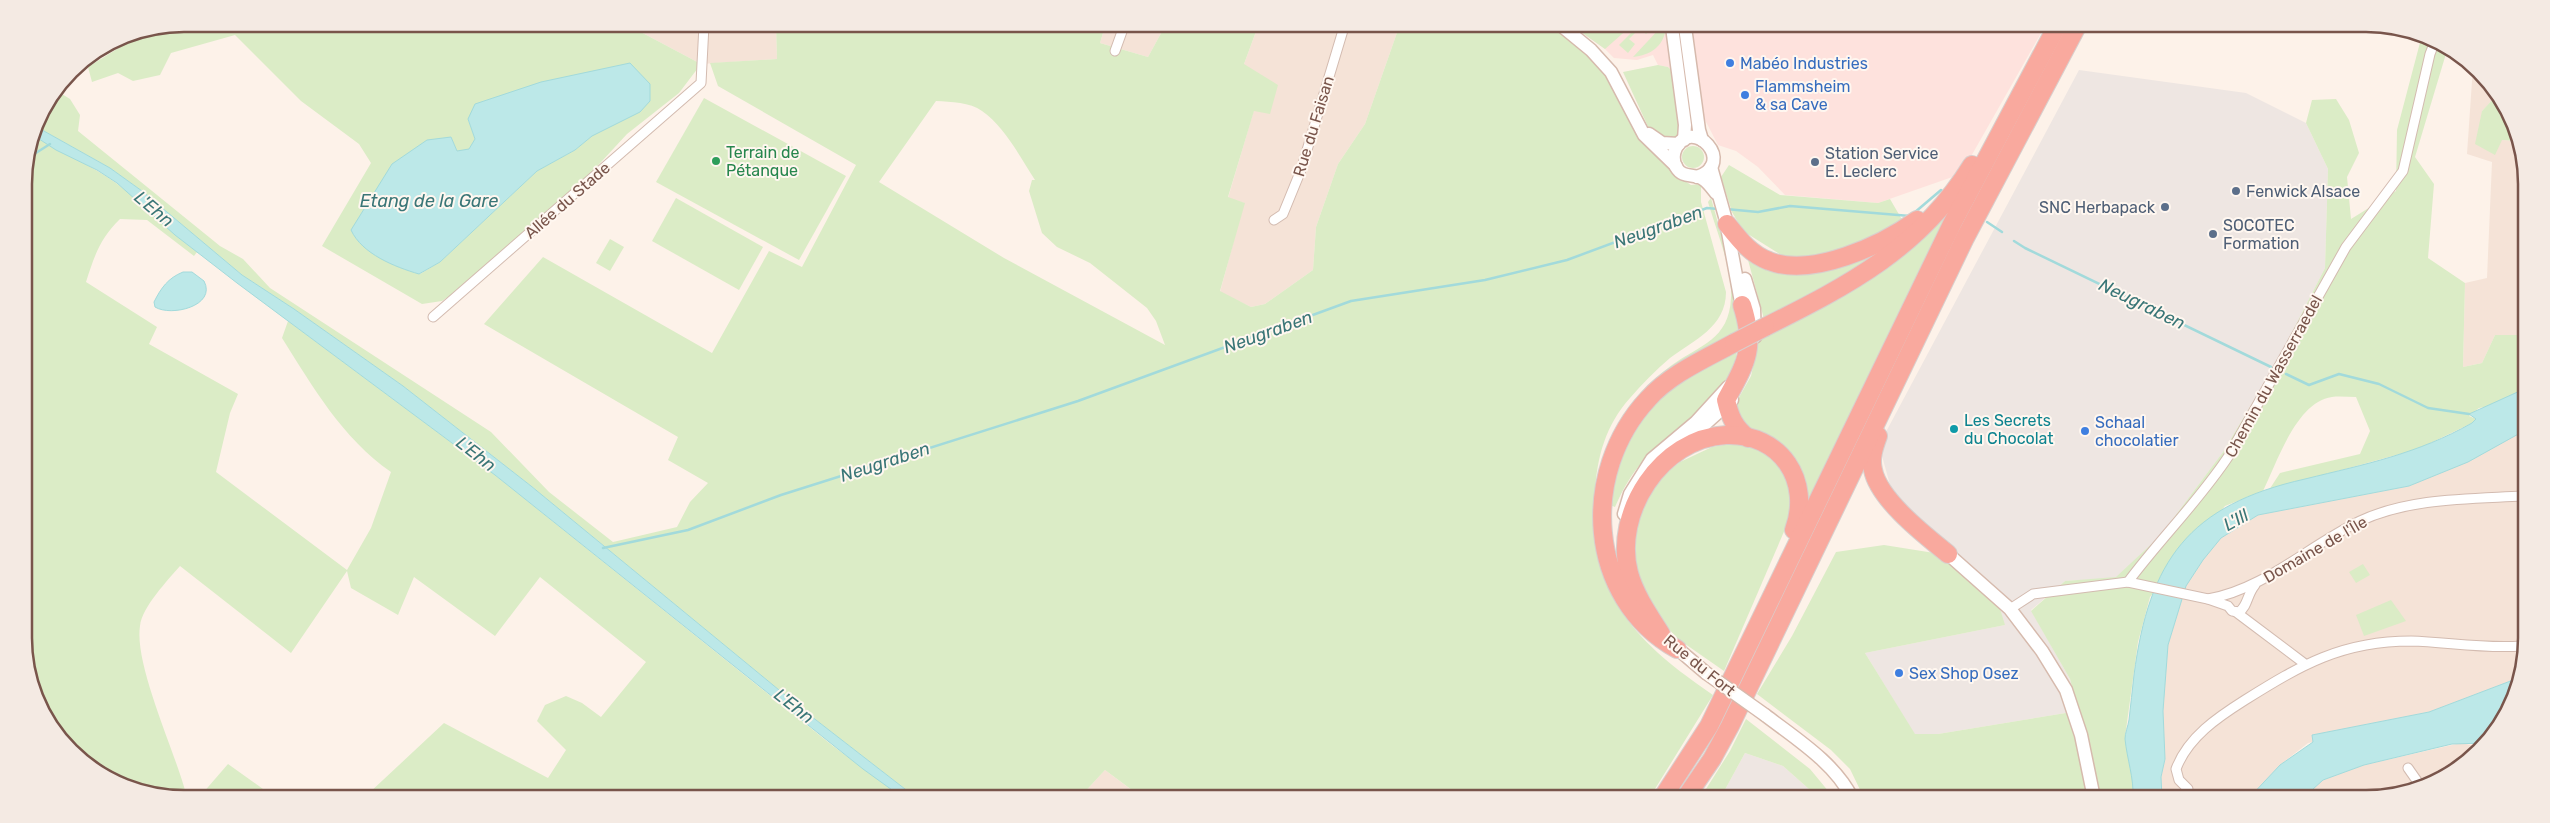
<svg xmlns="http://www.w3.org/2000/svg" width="2550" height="823" viewBox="0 0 2550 823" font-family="Rubik,sans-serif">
<rect width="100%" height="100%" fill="#fdf2e9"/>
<g fill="#f5e3d7">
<polygon points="637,25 776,25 777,59 701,64 637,30"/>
<polygon points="1105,26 1165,26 1148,57 1100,43"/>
<polygon points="1258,26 1399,27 1365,124 1338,164 1316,227 1313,270 1265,304 1251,307 1220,292 1244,203 1228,198 1254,110 1244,64"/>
<polygon points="2473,67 2486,78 2495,97 2482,111 2502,140 2517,141 2523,153 2522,335 2495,335 2482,363 2463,367 2465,283 2487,278 2492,162 2467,154"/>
<polygon points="2522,432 2521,677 2429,712 2312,735 2313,742 2308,743 2280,765 2248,799 2162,798 2161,777 2165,759 2163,711 2168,645 2186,586 2203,560 2221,538 2258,515 2409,486 2443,472"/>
<polygon points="2461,743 2471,745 2485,743 2464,766 2427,787 2376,799 2302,799 2323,780 2364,765"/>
<polygon points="1105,770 1137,794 1140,796 1081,796"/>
</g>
<polygon fill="#fee2dd" points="1574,27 2044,28 1961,174 1878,203 1785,195 1758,167 1736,151 1718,145 1704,118 1698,84 1678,83 1668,67 1658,65 1653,55 1637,60 1614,58 1605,49"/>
<g fill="#eee6e2">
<polygon points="2079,70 2246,93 2306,123 2328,169 2325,268 2275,365 2223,452 2160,536 2116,578 2065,581 2031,610 2070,679 2078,711 1938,734 1915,735 1865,653 2005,625 1895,503 1879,445"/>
<polygon points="1745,753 1783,766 1819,798 1721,797"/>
</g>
<g fill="#dbecc6" fill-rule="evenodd">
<path d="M 184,24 L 637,25 L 637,30 L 701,64 L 679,93 L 627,134 L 590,174 L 468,283 L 442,301 L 422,304 L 322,246 L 371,163 L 359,144 L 301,101 L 235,35 L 171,53 L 160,75 L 133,81 L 118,73 L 92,82 L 88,67 L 146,31 ZM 468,119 L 592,136 L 575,150 L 537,171 L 440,262 L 420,274 L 362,213 L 370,197 L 451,137 L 457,151 L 469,150 L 475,139 Z"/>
<path d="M 776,25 L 887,26 L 897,31 L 899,26 L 1105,26 L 1100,43 L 1148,57 L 1165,26 L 1186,26 L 1195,31 L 1197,26 L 1258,26 L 1244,64 L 1278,85 L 1270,114 L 1254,111 L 1228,197 L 1245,203 L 1220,291 L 1251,307 L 1265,304 L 1313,270 L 1316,227 L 1338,164 L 1365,124 L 1399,27 L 1556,27 L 1593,57 L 1673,173 L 1691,185 L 1701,184 L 1701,202 L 1726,292 C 1726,327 1694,340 1670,358 C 1656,370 1642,384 1630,398 C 1606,425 1597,456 1595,492 C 1589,595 1633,640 1713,695 L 1650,797 L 1140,796 L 1105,770 L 1081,796 L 914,796 L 807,713 L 531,486 L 403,386 L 294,309 L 242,275 L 142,191 L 110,168 L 35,126 L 57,91 L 70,99 L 80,115 L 78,131 L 220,246 L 243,259 L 270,288 L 491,432 L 549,492 L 613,542 L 677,527 L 690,502 L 708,483 L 668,460 L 678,437 L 484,324 L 543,257 L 712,353 L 769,251 L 802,267 L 856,165 L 718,86 L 710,63 L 777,59 ZM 936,101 C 951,102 970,102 982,111 C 1005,127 1020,157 1035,180 L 1032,180 L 1029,191 L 1042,233 L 1057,247 L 1090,263 L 1147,308 L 1156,321 L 1165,345 L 1004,258 L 879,182 Z"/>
<polygon points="1574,27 1591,27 1597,31 1611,27 1630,27 1605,49"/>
<polygon points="1637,27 1649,27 1651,30 1646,34 1640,28 1629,39 1635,44 1628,53 1619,45"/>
<path d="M 1661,27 L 1666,27 C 1664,47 1650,55 1633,57 Z"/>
<path d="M 2422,35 L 2448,47 L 2415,157 L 2434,184 L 2428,258 L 2465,283 L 2463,367 L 2482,363 L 2495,335 L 2522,335 L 2522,390 L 2490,406 L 2479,408 L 2469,416 L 2476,419 L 2472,423 L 2418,449 L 2269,490 L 2280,473 L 2360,454 L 2370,431 L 2356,397 C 2348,397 2339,396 2332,397 C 2296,402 2277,463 2263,491 L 2225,506 L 2150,597 L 2138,642 L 2125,737 L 2133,782 L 2133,798 L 1864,798 L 1850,769 L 1831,750 L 1757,694 L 1792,636 L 1836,552 L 1884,545 L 1953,556 L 1996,596 L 2005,625 L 1865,653 L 1915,734 L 1938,734 L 2078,711 L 2070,679 L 2031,611 L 2065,581 L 2116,577 L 2160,536 L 2223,452 L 2275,365 L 2325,268 L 2328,169 L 2306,123 L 2312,100 L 2336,99 L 2349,120 L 2359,153 L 2347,177 L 2351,219 L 2396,191 L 2397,130 Z"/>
<polygon points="1658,65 1668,67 1676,75 1680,134 1676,139 1668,140 1650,131 1623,72"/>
<polygon points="2495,97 2517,141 2502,140 2495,155 2475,144 2482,111"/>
<polygon points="704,98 846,176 799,260 656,182"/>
<path d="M 33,135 C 60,153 90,164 116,183 C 144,204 169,230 197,252 L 194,256 L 147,220 L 120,219 C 100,238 94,257 86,282 L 157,327 L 149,344 L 238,394 L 230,413 L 216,472 L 347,570 L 371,528 L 391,472 C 342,438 313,387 282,338 L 288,321 L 495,475 L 833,746 L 899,795 L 368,794 L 444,723 L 548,778 L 566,750 L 537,721 L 545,705 L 566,696 L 582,703 L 601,717 L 646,662 L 540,577 L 495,636 L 414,577 L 398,615 L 351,588 L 347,571 L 291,653 L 180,566 C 168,580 142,607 140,626 C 134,665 175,751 186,794 L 142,794 L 95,772 L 64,745 L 27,670 L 24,174 Z"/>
<circle cx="1693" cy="157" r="11"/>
<polygon points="1729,165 1780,195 1878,203 1890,199 1904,223 1845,249 1802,259 1781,255 1743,231 1732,212 1721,177"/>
<polygon points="676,198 763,247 739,290 652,241"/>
<path d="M 1711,198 L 1735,284 L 1738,334 L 1687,363 L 1602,466 C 1602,456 1608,443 1613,434 C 1625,407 1647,383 1672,365 C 1700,345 1729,340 1731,298 C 1733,270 1716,230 1708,202 Z"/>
<polygon points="1943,213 1945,219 1807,510 1805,483 1799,468 1745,428 1737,416 1737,401 1751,376 1759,340 1807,313"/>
<polygon points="610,239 624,247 610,271 596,263"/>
<polygon points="1888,244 1878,259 1764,319 1748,260 1763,267"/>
<path d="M 1737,348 C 1734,401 1677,423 1645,459 C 1631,474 1623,489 1615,507 L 1607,504 L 1628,436 L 1663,391 Z"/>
<polygon points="1741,442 1759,449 1774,458 1793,485 1792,513 1724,671 1678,639 1655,614 1633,562 1639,509 1655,482 1680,462 1712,447"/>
<polygon points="2363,564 2370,575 2356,583 2349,572"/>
<polygon points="2391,600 2406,621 2364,636 2356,615"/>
<polygon points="1746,719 1810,769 1834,798 1819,798 1783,766 1745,753 1721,797 1701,797 1730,751"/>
<polygon points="228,764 270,794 202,794"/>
</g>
<g fill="#bce8e8" stroke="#a2dadb">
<path d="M 630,63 L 650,84 L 650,101 L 640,112 L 592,136 L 575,150 L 537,171 L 440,262 L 419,274 C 395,267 362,254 351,230 L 392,164 L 427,140 L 451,137 L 457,151 L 469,149 L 475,139 L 468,119 L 475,104 L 541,82 Z"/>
<polygon points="35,126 110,168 142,191 242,275 294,309 403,386 531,486 807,713 914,796 899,795 863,769 495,475 237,283 175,235 117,183 97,170 56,150 33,135"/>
<path d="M 183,272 L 192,272 L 204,281 C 217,306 171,317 155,307 L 154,302 C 161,288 168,278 183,272 Z"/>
<path d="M 2522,390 L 2522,432 L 2468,462 L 2409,486 L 2258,515 L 2221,538 L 2203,560 L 2186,586 L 2168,645 L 2163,711 L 2165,759 L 2161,777 L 2162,798 L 2133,798 C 2134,778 2127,759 2125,739 C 2125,733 2128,726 2129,720 C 2131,705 2132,690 2134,675 C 2149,560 2189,505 2305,479 C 2366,464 2417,454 2472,423 L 2476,419 L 2469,414 Z"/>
<polygon points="2521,677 2499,728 2485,743 2452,744 2364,765 2323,780 2302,799 2248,799 2280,765 2313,742 2312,735 2429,712"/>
</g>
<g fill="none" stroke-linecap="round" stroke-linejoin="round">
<g stroke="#a2dadb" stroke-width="2.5">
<polyline points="28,158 50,144"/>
<polyline points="1726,209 1758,212 1790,206 1910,216"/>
<polyline points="1914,213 1941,190 1945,193"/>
<polyline points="1987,222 2002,232"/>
<polyline points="2014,241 2025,248 2271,367"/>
<polyline points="2286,374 2309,385 2339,374 2379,384 2428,408 2469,414"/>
<polyline points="603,548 688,530 781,495 1078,401 1351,301 1485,280 1567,260 1707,208 1718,209"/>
</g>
<g stroke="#d3bbb0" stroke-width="11">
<g id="street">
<polyline points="1115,51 1124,26"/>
<polyline points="1274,220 1283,214 1301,170 1344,27"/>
<polyline points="433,317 701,83 704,25"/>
<path d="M 2128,582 C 2160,539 2198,502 2228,457 L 2346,247 L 2403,171 L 2430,54 L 2435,41"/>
<path d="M 2208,599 C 2265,589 2308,546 2360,521 C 2409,498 2468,499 2522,496"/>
<path d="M 2010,609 L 2033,594 L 2128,582 L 2208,599 L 2228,606 L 2232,611 L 2239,612 C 2248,606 2247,594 2255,585"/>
<polyline points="2236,612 2305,664"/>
<polyline points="2408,768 2422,788"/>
<path d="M 2188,789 L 2179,780 L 2176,769 C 2188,737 2218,717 2245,700 C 2301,665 2342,641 2411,641 C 2447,642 2484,649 2521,646"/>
</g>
</g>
<g stroke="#d6baad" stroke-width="15">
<g id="secondary">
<polyline points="1563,27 1591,50 1611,72 1644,135 1676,166"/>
<polyline points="1672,27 1685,125 1684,140"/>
<polyline points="1685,27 1699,130 1702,140"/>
<polyline points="1649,134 1662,143 1679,144"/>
<polyline points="1711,167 1729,231"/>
<path d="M 1697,177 C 1738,163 1692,115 1676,148 C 1673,154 1673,161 1676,167 C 1683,179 1693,173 1703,179 C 1708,182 1712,188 1716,193"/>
<polyline points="1727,227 1743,313"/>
<polyline points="1745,279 1754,309 1755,337"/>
<polyline points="1695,433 1732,400"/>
<polyline points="1624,514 1630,494 1652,459 1696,422 1728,387"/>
<polyline points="1948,554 2010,609 2042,651 2066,690 2081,735 2094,798"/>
<polyline points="1672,644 1706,673"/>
<path d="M 1765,715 C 1795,738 1835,763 1852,798"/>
</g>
</g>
<g stroke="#d9cfcd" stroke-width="20">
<g id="highway">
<path d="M 1727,224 C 1739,239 1750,254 1769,261 C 1812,278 1882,245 1917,220"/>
<path d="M 1742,305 C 1756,348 1746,363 1726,400 C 1730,417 1734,427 1748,438"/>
<path d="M 1765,327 C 1849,285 1921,248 1972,165"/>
<path d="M 1878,436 C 1874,447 1870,458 1873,470 C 1879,500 1926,536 1948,554"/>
<path d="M 1661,634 C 1649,615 1635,595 1629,573 C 1613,513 1661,438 1726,435 C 1781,433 1812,481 1794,530"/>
<path d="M 1677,649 C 1586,598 1580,472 1648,399 C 1670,374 1705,359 1734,343"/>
<polyline points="1663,797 1709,726 1953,222 2056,28"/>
<polyline points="1686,797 1712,759 1730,726 1965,238 2076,28"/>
</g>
</g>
<use href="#street" stroke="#fff" stroke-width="9"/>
<use href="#secondary" stroke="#fff" stroke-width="12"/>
<use href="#highway" stroke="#f9a99e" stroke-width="18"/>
<g stroke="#d6baad" stroke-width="15" stroke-linecap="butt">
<polyline id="secondary-bridge" points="1706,673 1765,715"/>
</g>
<g stroke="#d9cfcd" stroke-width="20" stroke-linecap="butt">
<polyline id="highway-bridge" points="1734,343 1765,327"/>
</g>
<use href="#secondary-bridge" stroke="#fff" stroke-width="12"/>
<use href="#highway-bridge" stroke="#f9a99e" stroke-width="18"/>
</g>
<g fill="#3f7fe0" stroke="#fff7f0" stroke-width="2">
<circle cx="1730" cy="63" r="5"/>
<circle cx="1745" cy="95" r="5"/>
<circle cx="2085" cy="431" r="5"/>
<circle cx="1899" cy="673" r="5"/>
</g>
<circle fill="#2e9e5b" stroke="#fff7f0" stroke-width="2" cx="716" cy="161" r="5"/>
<g fill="#5c6f8a" stroke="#fff7f0" stroke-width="2">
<circle cx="1815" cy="162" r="5"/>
<circle cx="2236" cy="191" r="5"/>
<circle cx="2165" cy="207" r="5"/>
<circle cx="2213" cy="234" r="5"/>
</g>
<circle fill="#0f9aa8" stroke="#fff7f0" stroke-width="2" cx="1954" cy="429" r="5"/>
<g text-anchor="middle" stroke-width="4" stroke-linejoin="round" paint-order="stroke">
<g font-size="16" fill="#366cbe" stroke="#fff7f0" text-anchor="start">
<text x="1740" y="69">Mabéo Industries</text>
<text x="1755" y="92">Flammsheim<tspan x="1755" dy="18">&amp; sa Cave</tspan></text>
<text x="2095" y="428">Schaal<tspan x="2095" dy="18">chocolatier</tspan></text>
<text x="1909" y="679">Sex Shop Osez</text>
</g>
<g font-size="16" fill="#79554b" stroke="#fff7f0">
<text transform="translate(1313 126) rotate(-73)" y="6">Rue du Faisan</text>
<text transform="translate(567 200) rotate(-41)" y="6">Allée du Stade</text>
<text transform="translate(2273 376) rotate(-61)" y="6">Chemin du Wasserraedel</text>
<text transform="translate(2315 549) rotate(-30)" y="6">Domaine de l'Île</text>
<text transform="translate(1700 665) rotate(39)" y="6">Rue du Fort</text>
</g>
<g font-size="16" fill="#27864d" stroke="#fff7f0" text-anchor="start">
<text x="726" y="158">Terrain de<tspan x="726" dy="18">Pétanque</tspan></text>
</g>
<g font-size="16" fill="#4e5e75" stroke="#fff7f0" text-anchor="start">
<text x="1825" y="159">Station Service<tspan x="1825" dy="18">E. Leclerc</tspan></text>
<text x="2246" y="197">Fenwick Alsace</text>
<text x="2155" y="213" text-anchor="end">SNC Herbapack</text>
<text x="2223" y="231">SOCOTEC<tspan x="2223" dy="18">Formation</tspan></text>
</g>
<g font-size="16" fill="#0d838f" stroke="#fff7f0" text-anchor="start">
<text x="1964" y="426">Les Secrets<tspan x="1964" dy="18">du Chocolat</tspan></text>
</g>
<g font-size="18" font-style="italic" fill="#3a7677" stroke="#fff7f0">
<text x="429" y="207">Etang de la Gare</text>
<text transform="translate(154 209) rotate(40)" y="6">L'Ehn</text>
<text transform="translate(1658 227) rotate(-20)" y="6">Neugraben</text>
<text transform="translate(2142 304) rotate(26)" y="6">Neugraben</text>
<text transform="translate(1268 332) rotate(-20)" y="6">Neugraben</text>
<text transform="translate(476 454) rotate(38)" y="6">L'Ehn</text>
<text transform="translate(885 462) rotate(-18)" y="6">Neugraben</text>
<text transform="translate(2236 520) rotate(-29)" y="6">L'Ill</text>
<text transform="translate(794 706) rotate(38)" y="6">L'Ehn</text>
</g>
</g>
<path d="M0 0H2550V823H0ZM184 32H2366A152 152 0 0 1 2518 184V638A152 152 0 0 1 2366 790H184A152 152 0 0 1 32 638V184A152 152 0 0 1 184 32Z" fill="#f4eae3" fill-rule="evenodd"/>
<path fill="none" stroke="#79554b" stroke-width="2.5" d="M184 32H2366A152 152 0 0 1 2518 184V638A152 152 0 0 1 2366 790H184A152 152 0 0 1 32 638V184A152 152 0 0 1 184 32Z"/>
</svg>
